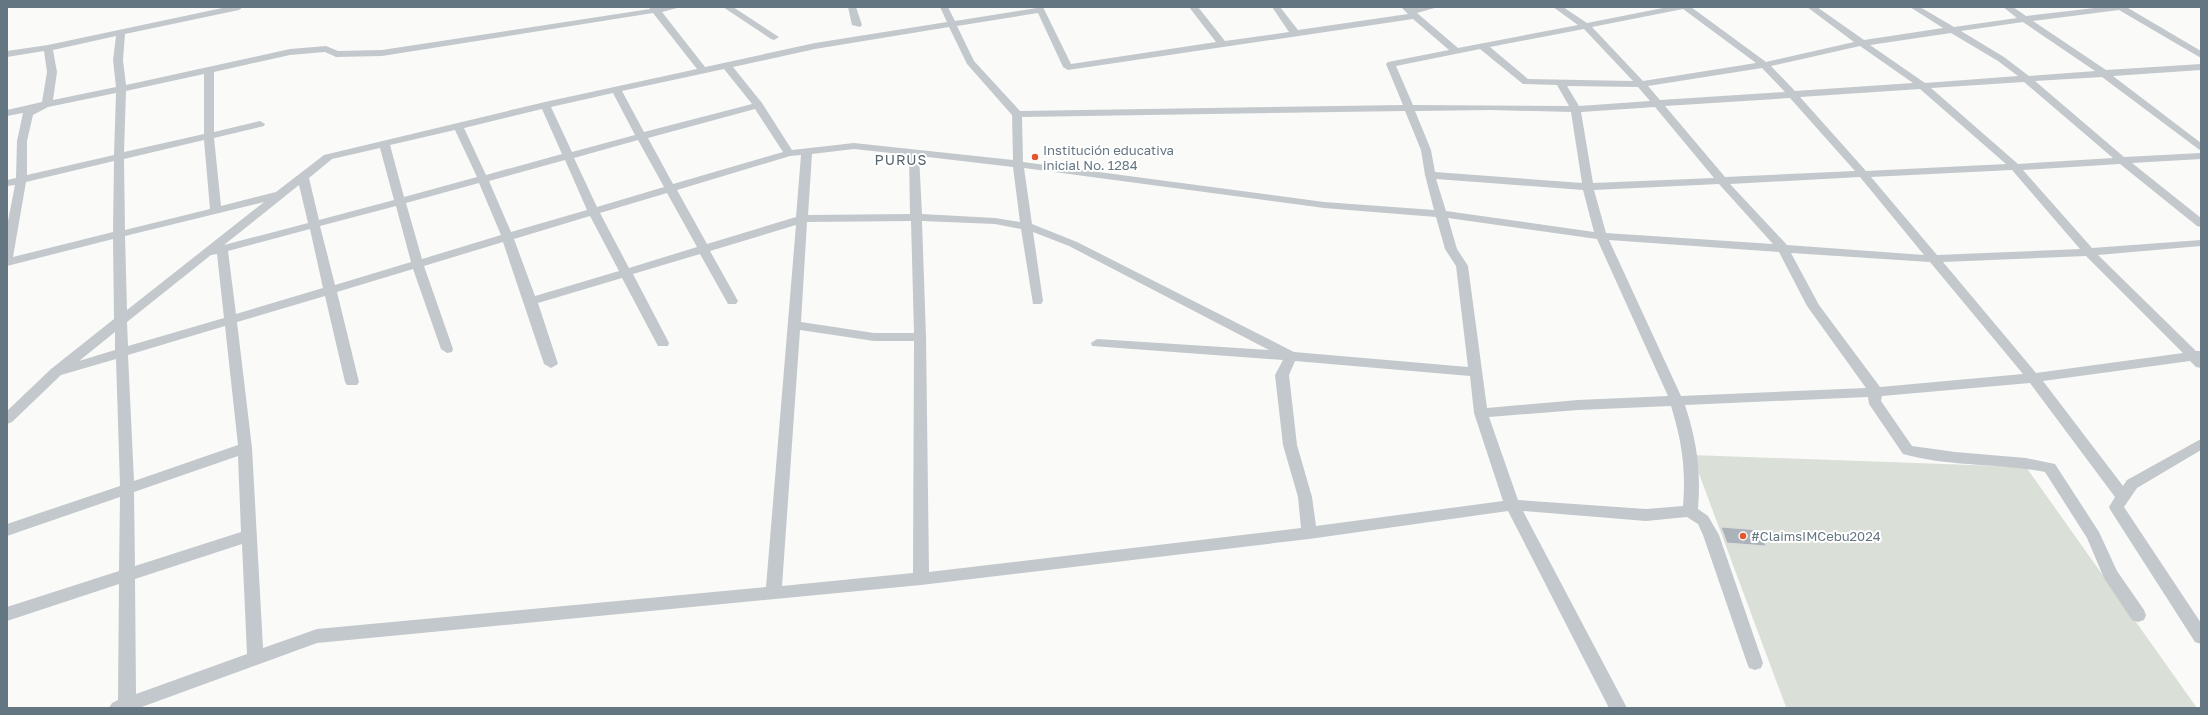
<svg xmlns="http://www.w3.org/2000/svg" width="2208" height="715" viewBox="0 0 2208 715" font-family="'Golos Text',sans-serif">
<rect width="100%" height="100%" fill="#fafaf8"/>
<polygon fill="#dadfd7" points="1692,455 2026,467 2197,708 1786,707"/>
<polygon fill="#aab3b9" stroke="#dcdcda" points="1721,527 1759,530 1766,546 1727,543"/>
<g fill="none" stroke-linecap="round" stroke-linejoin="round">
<g fill="#c3c8cc" fill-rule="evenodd">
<path d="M 227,7 L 243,7 L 239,10 L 125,34 L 123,60 L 126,85 L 290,49 L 326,46 L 338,51 L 382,50 L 650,9 L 649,7 L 681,7 L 662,12 L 705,67 L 815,43 L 947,22 L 940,7 L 948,7 L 955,21 L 1043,7 L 1071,64 L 1216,42 L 1189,7 L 1198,7 L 1225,41 L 1289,32 L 1272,7 L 1280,7 L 1298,30 L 1408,14 L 1401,7 L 1438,7 L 1417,13 L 1458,48 L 1578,25 L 1553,7 L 1563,7 L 1587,23 L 1668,7 L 1691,7 L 1766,62 L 1854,42 L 1807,7 L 1817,7 L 1864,40 L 1943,28 L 1910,7 L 1920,7 L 1954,27 L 2017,18 L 2003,7 L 2013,7 L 2026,16 L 2103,7 L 2129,7 L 2128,8 L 2201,51 L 2201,58 L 2119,10 L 2033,21 L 2106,70 L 2201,64 L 2201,70 L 2113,76 L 2201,143 L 2201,151 L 2102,77 L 2035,81 L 2124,157 L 2201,153 L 2201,159 L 2132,163 L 2201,218 L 2201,227 L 2197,226 L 2120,164 L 2023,170 L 2092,248 L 2201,240 L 2201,246 L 2098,255 L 2196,351 L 2201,351 L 2201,368 L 2196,367 L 2190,361 L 2043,381 L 2123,486 L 2127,480 L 2201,439 L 2201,450 L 2137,488 L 2124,507 L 2201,623 L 2201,644 L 2195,642 L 2111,511 L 2109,507 L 2115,497 L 2030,383 L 1882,396 L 1881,401 L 1912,446 L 1955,452 L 2026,458 L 2055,464 L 2099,532 L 2117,571 L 2144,610 L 2146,615 L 2144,620 L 2138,622 L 2132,620 L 2104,578 L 2087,538 L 2045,472 C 1999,463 1949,467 1903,454 L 1869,404 L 1868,397 L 1685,405 C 1697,442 1701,470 1698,509 L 1708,516 L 1719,535 L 1763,663 L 1761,668 L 1755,670 L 1749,668 L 1747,663 L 1703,535 L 1698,524 L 1687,517 L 1646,521 L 1523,511 L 1627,708 L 1609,708 L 1508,511 L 1309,539 L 921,585 L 317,643 L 139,708 L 109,708 L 112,703 L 118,700 L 119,584 L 7,621 L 7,607 L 119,571 L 120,497 L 7,536 L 7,524 L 120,486 L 116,359 L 61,375 L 12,422 L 7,424 L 7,411 L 51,369 L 114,319 L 113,239 L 7,266 L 7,226 L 15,185 L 7,186 L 7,180 L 16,178 L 17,141 L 23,113 L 7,116 L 7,110 L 42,102 L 47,72 L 44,51 L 7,57 L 7,51 L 48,45 ZM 1683,9 L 1756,63 L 1643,81 L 1592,27 ZM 653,13 L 697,69 L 545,102 L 324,155 L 276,192 L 221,206 L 214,138 L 264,126 L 265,124 L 260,121 L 214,132 L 214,72 L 290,55 L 325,52 L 336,57 L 382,56 ZM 1038,13 L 1063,67 L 1068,70 L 1413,19 L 1449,50 L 1388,62 L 1386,64 L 1403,105 L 1020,111 L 974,61 L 957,26 ZM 2023,22 L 2095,71 L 2029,76 L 2004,57 L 1961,31 ZM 949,27 L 967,64 L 1012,115 L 1013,160 L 854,143 L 792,150 L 762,103 L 733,67 L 815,49 ZM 1584,29 L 1633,81 L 1528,79 L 1490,47 ZM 1951,33 L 1998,61 L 2018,76 L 1925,83 L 1870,45 ZM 116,36 L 113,60 L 116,87 L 53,100 L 57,72 L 53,50 ZM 1860,46 L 1913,83 L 1795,91 L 1771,66 ZM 1480,49 L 1523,84 L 1557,85 L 1569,106 L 1413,105 L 1396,66 ZM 1762,68 L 1785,92 L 1660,100 L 1648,86 ZM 724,69 L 752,104 L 644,132 L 622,91 ZM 204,74 L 204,134 L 124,152 L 126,91 ZM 2024,82 L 2113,158 L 2018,164 L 1931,88 ZM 1567,86 L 1638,87 L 1650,101 L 1579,106 ZM 1920,89 L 2006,164 L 1866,171 L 1800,97 ZM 116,93 L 114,155 L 27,175 L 27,141 L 33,115 L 48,107 ZM 613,93 L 635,135 L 572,152 L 551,107 ZM 1790,98 L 1855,171 L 1725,177 L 1665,106 ZM 1655,107 L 1714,178 L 1593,183 L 1581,112 ZM 542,109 L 562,154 L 486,175 L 464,128 ZM 755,109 L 783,152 L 673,184 L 648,138 ZM 1491,110 L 1571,112 L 1582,183 L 1435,172 L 1431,150 L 1415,111 ZM 1405,111 L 1421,150 L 1425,175 L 1434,210 L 1324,202 L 1023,162 L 1022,117 ZM 455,130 L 477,177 L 404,197 L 390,145 ZM 204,140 L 210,209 L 125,230 L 124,159 ZM 638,140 L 664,187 L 597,207 L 574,158 ZM 380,148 L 394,200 L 319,220 L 309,178 L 332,159 ZM 854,149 L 909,155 L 910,214 L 808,215 L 812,154 ZM 801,155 L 796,217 L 707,244 L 677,190 L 790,156 ZM 919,156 L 1013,167 L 1020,222 L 995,218 L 922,214 ZM 565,160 L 587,210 L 511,232 L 489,181 ZM 114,161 L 113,232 L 13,257 L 26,182 ZM 1024,168 L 1324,208 L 1436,217 L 1445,249 L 1456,266 L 1468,367 L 1294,352 L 1077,242 L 1032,224 ZM 2012,170 L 2080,249 L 1937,255 L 1871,177 ZM 1860,177 L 1924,255 L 1787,245 L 1730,184 ZM 1436,179 L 1583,190 L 1594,232 L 1446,211 ZM 479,183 L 501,235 L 422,259 L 406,203 ZM 1719,184 L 1773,244 L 1606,233 L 1594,190 ZM 299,185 L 308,223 L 224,245 ZM 667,193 L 697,247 L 629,268 L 600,213 ZM 264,202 L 127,310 L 125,236 ZM 396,206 L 411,262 L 335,285 L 320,226 ZM 590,216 L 619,271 L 535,296 L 514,239 ZM 1448,218 L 1597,239 L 1668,396 L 1578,400 L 1487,408 L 1468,266 L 1457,249 ZM 911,221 L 914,333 L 874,333 L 801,322 L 807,222 ZM 922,221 L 995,224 L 1021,229 L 1033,304 L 1041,304 L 1043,301 L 1033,232 L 1069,246 L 1269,350 L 1097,339 L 1091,343 L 1092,346 L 1283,360 L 1275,375 L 1283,445 L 1298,497 L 1301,528 L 929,572 L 926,336 ZM 796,225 L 766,587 L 317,629 L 263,648 L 252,448 L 237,322 L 325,296 L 345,382 L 347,385 L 357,385 L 359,382 L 337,292 L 413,269 L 441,349 L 447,353 L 452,352 L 453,349 L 424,266 L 503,242 L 544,364 L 551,368 L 558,364 L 538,303 L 622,278 L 658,346 L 668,346 L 669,343 L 633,274 L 700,254 L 728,304 L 736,304 L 738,301 L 710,251 ZM 310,229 L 323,288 L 236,314 L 228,251 ZM 1609,240 L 1779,252 L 1807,306 L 1866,388 L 1681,396 ZM 1791,253 L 1930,262 L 2023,374 L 1880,387 L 1819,305 ZM 211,255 L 217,254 L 224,318 L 128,346 L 127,322 ZM 2086,256 L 2183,353 L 2036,373 L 1943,262 ZM 225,326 L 238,445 L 134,481 L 128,355 ZM 800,330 L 874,341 L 914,341 L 913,573 L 782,586 ZM 115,332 L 115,350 L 79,361 ZM 1295,361 L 1470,376 L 1474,413 L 1503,501 L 1316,526 L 1312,497 L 1297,445 L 1289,375 ZM 1671,406 C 1682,442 1686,468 1683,506 L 1646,509 L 1518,500 L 1489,417 L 1578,410 ZM 238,456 L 241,532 L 135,566 L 134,492 ZM 242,544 L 247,654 L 136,694 L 135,579 Z"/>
<polygon points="723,7 733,7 779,37 774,40 771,39"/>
<polygon points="848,7 856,7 862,25 860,27 852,25"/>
</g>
</g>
<g fill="#e4572e" stroke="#fff" stroke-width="1.5">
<circle cx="1035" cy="157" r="4"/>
<circle cx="1743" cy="536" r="4"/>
</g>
<g text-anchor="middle" stroke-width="4" stroke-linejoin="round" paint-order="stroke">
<g font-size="13" fill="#657683" stroke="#fff" text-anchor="start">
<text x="1043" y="155">Institución educativa<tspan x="1043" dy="15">inicial No. 1284</tspan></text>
<text x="1751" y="541">#ClaimsIMCebu2024</text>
</g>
<g font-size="14" letter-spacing="1" fill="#57646e" stroke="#fff">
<text x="901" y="165">PURUS</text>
</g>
</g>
<rect width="2208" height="715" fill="none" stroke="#657683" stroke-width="16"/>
</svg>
